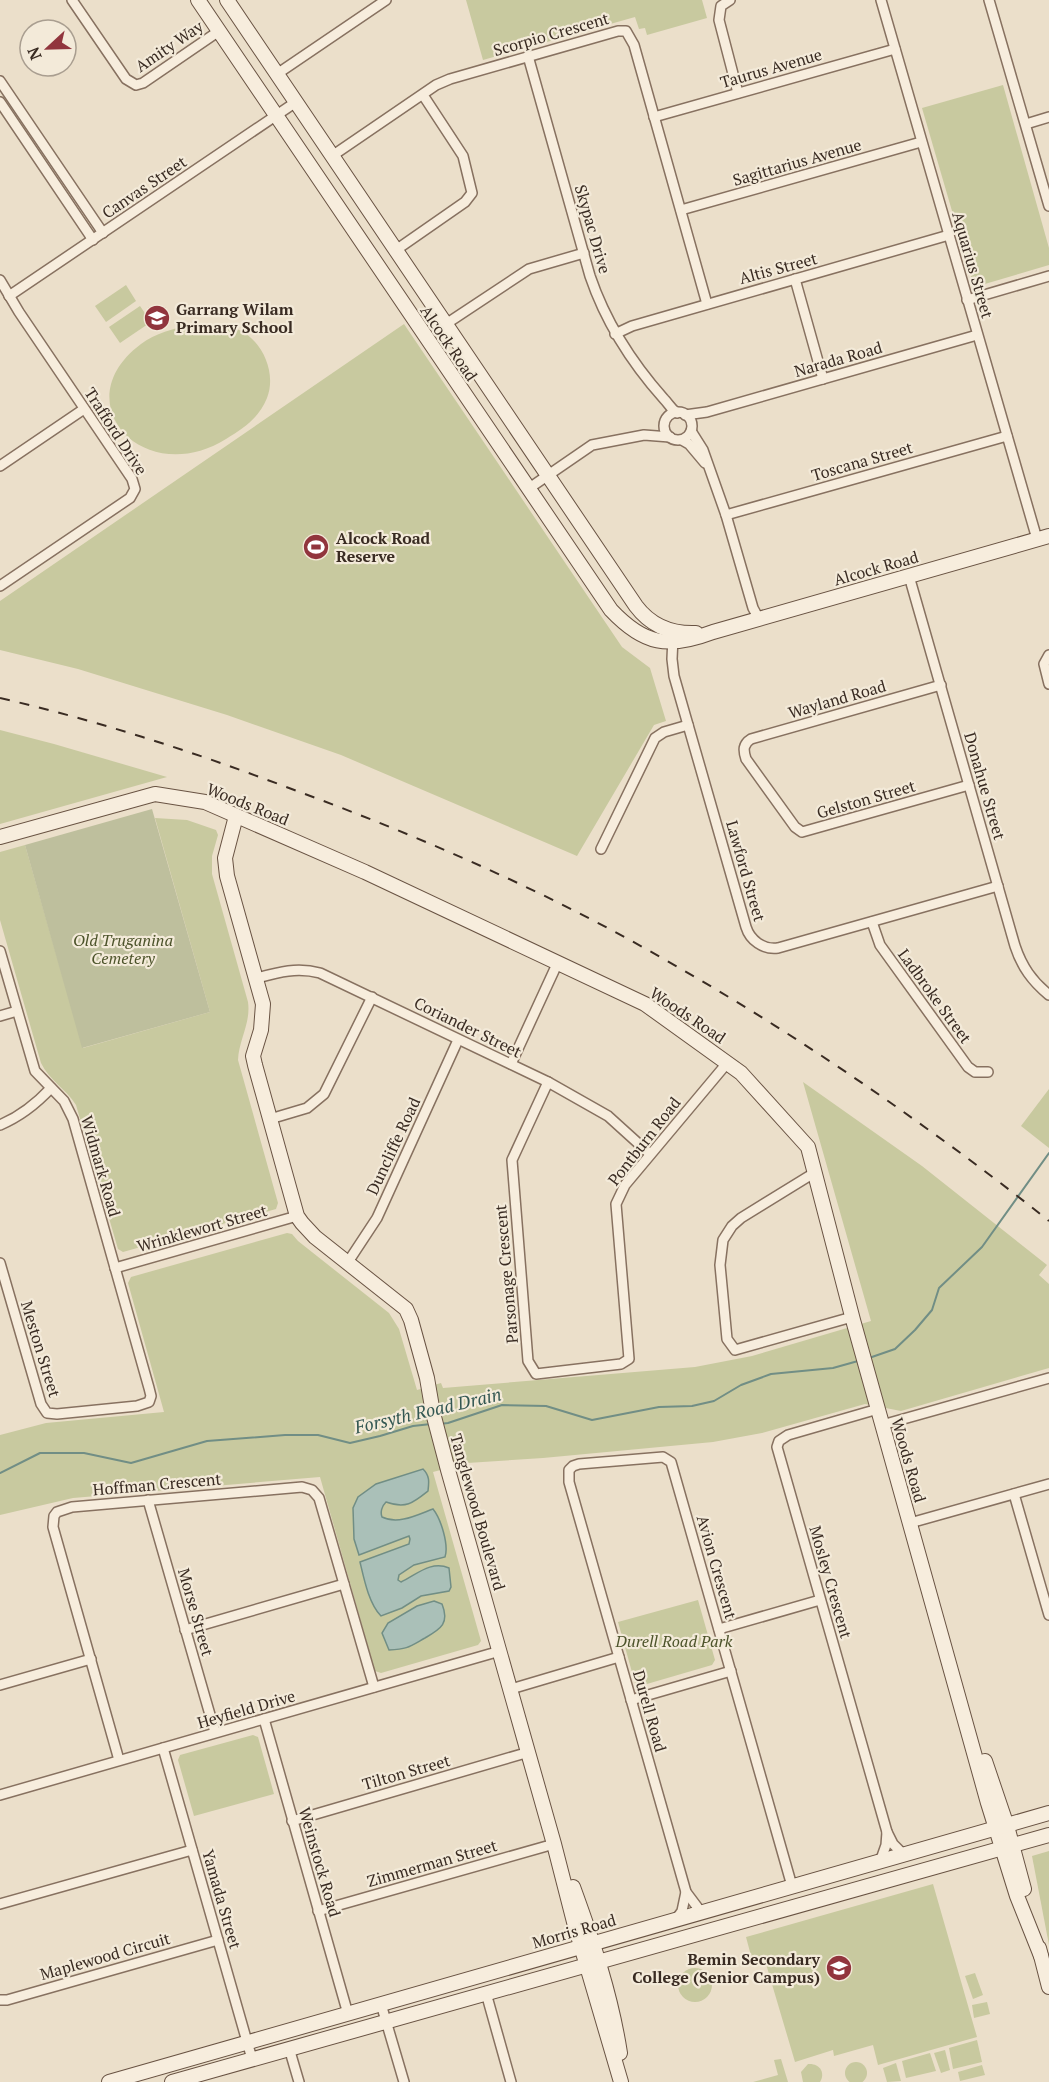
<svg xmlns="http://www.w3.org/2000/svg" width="1049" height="2082" viewBox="0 0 1049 2082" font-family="'PT Serif',serif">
<rect width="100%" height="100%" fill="#ebdfca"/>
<g fill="#c8c99f">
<polygon points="466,0 702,0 707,18 647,35 645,28 639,29 635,17 483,60"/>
<polygon points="1003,85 1049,248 1049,265 978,286 973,283 922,108"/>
<polygon points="126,285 136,301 106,322 95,306"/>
<polygon points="140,306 151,322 120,343 109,327"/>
<path d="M 191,324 C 207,324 222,324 237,329 C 262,339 277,373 267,398 C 259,418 244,428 226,439 C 144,490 63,402 141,344 C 155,333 174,329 191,324 Z"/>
<polygon points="404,324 622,647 650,668 666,721 654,725 577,856 341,755 227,715 78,669 0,650 0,601"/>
<polygon points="0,730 54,744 167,777 0,824"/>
<path d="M 155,818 L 187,820 L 216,830 L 218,835 L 212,856 L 212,874 L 248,1002 C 251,1023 239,1039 238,1060 L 278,1203 L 276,1209 L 123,1252 L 118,1249 L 76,1105 C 66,1089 49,1080 41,1063 L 0,920 L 0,852 L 25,845 L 83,1048 L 210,1012 Z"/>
<polygon points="803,1082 922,1166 1047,1265 1039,1275 1049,1284 1049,1368 901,1411 865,1404 762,1433 713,1442 543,1458 467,1463 433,1472 481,1641 478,1645 381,1673 375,1671 320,1477 73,1498 0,1515 0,1435 46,1423 164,1412 128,1283 131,1277 287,1233 292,1234 298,1241 389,1313 399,1329 417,1390 441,1383 443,1388 695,1367 752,1356 871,1321"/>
<polygon points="1049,1089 1049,1148 1021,1126"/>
<polygon points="698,1600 715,1660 712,1665 640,1686 635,1683 618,1622"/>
<polygon points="253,1735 258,1737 274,1794 194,1816 178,1760 180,1755"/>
<polygon points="1049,1851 1049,1945 1032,1856"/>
<polygon points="933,1884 977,2037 878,2065 873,2045 834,2056 833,2050 795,2062 766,1964 754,1967 746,1937"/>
<circle cx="695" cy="1985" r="17"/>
<polygon points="975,1973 983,1995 973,1999 965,1976"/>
<polygon points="987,2002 990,2014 974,2018 972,2005"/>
<polygon points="977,2040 982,2062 953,2069 949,2048"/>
<polygon points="945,2050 950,2070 941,2073 934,2053"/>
<polygon points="930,2053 936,2071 906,2078 902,2061"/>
<polygon points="781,2059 788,2082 753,2082 778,2075 774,2060"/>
<circle cx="856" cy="2073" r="11"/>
<polygon points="896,2063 901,2081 887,2082 883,2068"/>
<path d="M 808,2064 C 819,2063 826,2072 820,2082 L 803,2082 L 801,2072 Z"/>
<polygon points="982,2065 985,2075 960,2081 958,2072"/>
</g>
<polygon fill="#bebf9d" points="152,809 210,1012 82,1048 25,845"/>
<g fill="#aac0b8" stroke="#718e85" stroke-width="1.5">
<path d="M 423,1469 C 430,1476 429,1482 428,1491 C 413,1503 406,1509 386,1502 C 382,1506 380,1512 382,1517 C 398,1525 417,1515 433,1509 C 441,1519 449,1545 445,1557 L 414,1565 L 399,1575 L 398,1580 L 401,1582 C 416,1575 431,1560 449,1568 L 451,1587 L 449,1591 L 421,1596 L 402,1608 L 381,1616 C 369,1604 364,1579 360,1562 L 409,1544 L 410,1539 L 409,1536 L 359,1555 L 354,1539 L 353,1508 L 358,1497 L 376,1484 Z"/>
<path d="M 434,1601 L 442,1604 C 450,1624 440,1629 425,1638 C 409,1647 408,1649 389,1650 L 382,1633 L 388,1623 L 417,1606 Z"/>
</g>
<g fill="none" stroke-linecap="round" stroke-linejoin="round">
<g stroke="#718e85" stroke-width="2">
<polyline points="869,1358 895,1349 915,1330 932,1310 939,1288 982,1247 1049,1153"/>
<polyline points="440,1424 448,1423 502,1405 546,1406 592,1420 659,1407 692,1406 714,1401 741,1385 771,1374 833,1368 858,1361"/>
<polyline points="0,1473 40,1453 84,1453 131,1463 207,1441 285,1435 318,1435 350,1443 380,1436 413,1426 431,1424"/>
</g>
<g stroke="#877160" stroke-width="12">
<g id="street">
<polyline points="72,0 126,79 136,85 143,83 219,31"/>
<polyline points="730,0 721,6 719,20 738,93"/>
<polyline points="881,0 1037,539"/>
<polyline points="989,0 1049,206"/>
<path d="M 528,56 L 590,276 C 606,323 631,362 664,399 C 669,404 671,409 677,413"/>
<polyline points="277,74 386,0"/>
<polyline points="0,81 103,233"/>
<polyline points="0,102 93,240"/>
<polyline points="654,117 895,49"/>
<polyline points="1026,124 1049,117"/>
<polyline points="332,156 436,85 450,79 618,31 626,31 634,45 707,304"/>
<polyline points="681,210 921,142"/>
<polyline points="396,250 465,202 472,193 463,156 423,95"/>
<polyline points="795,279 823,379"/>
<polyline points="0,280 19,312 132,479 135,489 130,498 0,586"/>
<polyline points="9,296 296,102"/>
<polyline points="967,300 1049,276"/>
<polyline points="446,324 529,269 584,253"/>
<polyline points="615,334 632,326 949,235"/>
<circle cx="678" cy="426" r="14"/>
<polyline points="685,415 707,412 977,335"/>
<polyline points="691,431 703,450 726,515 753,608 759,619"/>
<polyline points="682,440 689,444 705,463"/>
<polyline points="0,466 84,409"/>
<polyline points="528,489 592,445 644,435 670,437"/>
<polyline points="726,515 1007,436"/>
<path d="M 909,576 L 1015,946 C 1022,967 1032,981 1049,995"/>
<path d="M 673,637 L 672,659 L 674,676 L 746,927 C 750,940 763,950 778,948 L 998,886"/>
<polyline points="1049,655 1044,664 1049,684"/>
<path d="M 941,685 L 751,739 C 743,744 743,750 746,759 L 795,827 L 802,832 L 969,785"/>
<polyline points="601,849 655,738 664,732 688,725"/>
<polyline points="872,922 880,945 968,1067 975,1072 988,1072"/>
<polyline points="0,951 35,1071 64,1101 73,1119 149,1388 151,1396 149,1402 137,1406 57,1414 47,1413 41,1404 0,1263"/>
<path d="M 257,978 C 279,972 297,967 320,973 L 548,1082 L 608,1116 L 650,1154"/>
<polyline points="0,1016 17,1011"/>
<polyline points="511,1064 558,962"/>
<polyline points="548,1082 512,1160 528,1361 536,1374 621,1364 629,1359 616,1204 625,1185 728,1062"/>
<polyline points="270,1119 307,1108 324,1094 372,997"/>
<path d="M 0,1125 C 19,1117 37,1103 51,1088"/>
<polyline points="814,1173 741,1218 732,1226 723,1240 720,1265 727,1339 735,1350 852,1317"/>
<polyline points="348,1262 377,1218 458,1040"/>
<polyline points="115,1268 297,1216"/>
<polyline points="878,1409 788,1435 779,1441 777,1447 887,1832 893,1844 904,1855"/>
<polyline points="882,1425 1049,1378"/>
<polyline points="1014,1494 1049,1615"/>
<polyline points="148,1500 215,1732"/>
<polyline points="910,1523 1049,1484"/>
<polyline points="719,1629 820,1600"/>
<polyline points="185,1630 344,1584"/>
<polyline points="0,1685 91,1659"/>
<polyline points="511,1689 619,1657"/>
<polyline points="631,1700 731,1671"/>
<polyline points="264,1719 348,2014"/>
<polyline points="163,1748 252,2059"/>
<polyline points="119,1760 53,1527 54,1516 57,1512 72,1507 302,1487 312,1490 319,1498 374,1687"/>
<polyline points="0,1795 500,1651"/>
<polyline points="292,1821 529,1752"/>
<polyline points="880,1862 886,1845 887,1832"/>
<polyline points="0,1904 192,1850"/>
<polyline points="318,1911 554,1844"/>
<polyline points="701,1912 686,1892 569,1482 569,1470 573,1466 579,1464 663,1457 671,1462 792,1886"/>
<polyline points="677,1918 682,1911 686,1892"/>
<polyline points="486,1993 511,2082"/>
<polyline points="0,2000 7,2000 218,1940"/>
<polyline points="381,2004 404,2082"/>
<polyline points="289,2048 299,2082"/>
</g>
</g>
<g stroke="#695343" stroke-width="16">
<g id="secondary">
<path d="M 198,0 L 611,610 C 644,645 668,649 713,632 L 1049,536"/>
<path d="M 227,0 L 636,606 C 651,626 671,634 696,633"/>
<polyline points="236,816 225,858 227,876 263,1004 261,1030 253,1056 255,1065 297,1216 302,1223 315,1237 406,1309 411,1320 427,1378 433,1413 448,1470 554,1844 574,1922 621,2082"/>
<polyline points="0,837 155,794 205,802 365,872 645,1004 741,1073 808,1147 853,1320 988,1803 1017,1896 1041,1956"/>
<polyline points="985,1761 1007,1826 1024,1889"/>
<path d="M 573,1887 C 593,1942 611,1995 620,2053"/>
<polyline points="1039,1948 1049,1987"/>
<polyline points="109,2082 1049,1813"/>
<polyline points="172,2082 1049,1835"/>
</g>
</g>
<use href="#street" stroke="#f7eddd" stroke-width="9"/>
<use href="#secondary" stroke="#f7eddd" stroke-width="14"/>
<path stroke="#392b22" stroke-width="2" stroke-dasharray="10 10" stroke-linecap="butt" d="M 0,698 C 99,721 194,752 289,788 C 411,833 532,885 646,949 C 743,1003 836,1063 926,1128 C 968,1158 1009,1189 1049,1221"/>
</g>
<defs>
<g id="school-disc" transform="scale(1.35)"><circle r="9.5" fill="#91353d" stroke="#f3ead9"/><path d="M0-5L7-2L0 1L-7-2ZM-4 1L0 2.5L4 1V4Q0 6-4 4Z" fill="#fff"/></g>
<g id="stadium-disc" transform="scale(1.35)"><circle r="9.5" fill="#91353d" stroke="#f3ead9"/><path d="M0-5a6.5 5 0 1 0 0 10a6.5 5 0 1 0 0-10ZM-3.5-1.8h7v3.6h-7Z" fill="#fff"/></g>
</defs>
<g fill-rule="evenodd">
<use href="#school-disc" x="157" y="318"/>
<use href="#stadium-disc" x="316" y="547"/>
<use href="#school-disc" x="839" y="1968"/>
</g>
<g text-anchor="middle" stroke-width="4.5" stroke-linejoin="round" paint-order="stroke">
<g font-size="16" fill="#392b22" stroke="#f3ead9">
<text transform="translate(551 34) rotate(-16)" y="6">Scorpio Crescent</text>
<text transform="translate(169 46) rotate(-34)" y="6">Amity Way</text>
<text transform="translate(771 68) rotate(-16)" y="6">Taurus Avenue</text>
<text transform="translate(797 162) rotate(-16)" y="6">Sagittarius Avenue</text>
<text transform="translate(144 187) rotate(-34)" y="6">Canvas Street</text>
<text transform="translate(593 229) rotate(74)" y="6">Skypac Drive</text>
<text transform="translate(973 265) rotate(74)" y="6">Aquarius Street</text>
<text transform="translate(778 268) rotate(-15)" y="6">Altis Street</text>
<text transform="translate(449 343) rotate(56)" y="6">Alcock Road</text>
<text transform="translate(838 359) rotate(-16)" y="6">Narada Road</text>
<text transform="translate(116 431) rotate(57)" y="6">Trafford Drive</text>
<text transform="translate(862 461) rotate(-16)" y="6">Toscana Street</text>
<text transform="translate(876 568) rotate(-16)" y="6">Alcock Road</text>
<text transform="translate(837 699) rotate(-16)" y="6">Wayland Road</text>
<text transform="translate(985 786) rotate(74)" y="6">Donahue Street</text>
<text transform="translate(866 799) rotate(-16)" y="6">Gelston Street</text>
<text transform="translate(248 804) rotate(22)" y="6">Woods Road</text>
<text transform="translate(746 871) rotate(74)" y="6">Lawford Street</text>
<text transform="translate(935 996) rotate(54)" y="6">Ladbroke Street</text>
<text transform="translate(688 1015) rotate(34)" y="6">Woods Road</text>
<text transform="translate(468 1027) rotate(26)" y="6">Coriander Street</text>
<text transform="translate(644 1141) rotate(-52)" y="6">Pontburn Road</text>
<text transform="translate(393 1146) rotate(-65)" y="6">Duncliffe Road</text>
<text transform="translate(101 1166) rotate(74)" y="6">Widmark Road</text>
<text transform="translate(202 1228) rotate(-16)" y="6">Wrinklewort Street</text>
<text transform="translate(506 1274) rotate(-95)" y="6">Parsonage Crescent</text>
<text transform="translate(41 1349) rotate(73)" y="6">Meston Street</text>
<text transform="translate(909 1460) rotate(74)" y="6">Woods Road</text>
<text transform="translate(157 1484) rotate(-5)" y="6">Hoffman Crescent</text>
<text transform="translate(478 1512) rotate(74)" y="6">Tanglewood Boulevard</text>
<text transform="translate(717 1567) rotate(74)" y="6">Avion Crescent</text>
<text transform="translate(831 1582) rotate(74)" y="6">Mosley Crescent</text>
<text transform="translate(196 1612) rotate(74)" y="6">Morse Street</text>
<text transform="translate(246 1709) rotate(-16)" y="6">Heyfield Drive</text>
<text transform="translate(650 1711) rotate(74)" y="6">Durell Road</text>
<text transform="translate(406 1772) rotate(-16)" y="6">Tilton Street</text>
<text transform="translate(320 1862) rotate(74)" y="6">Weinstock Road</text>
<text transform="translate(432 1863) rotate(-16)" y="6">Zimmerman Street</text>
<text transform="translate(222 1899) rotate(74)" y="6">Yamada Street</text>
<text transform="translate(574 1931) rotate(-16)" y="6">Morris Road</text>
<text transform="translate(105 1956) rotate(-16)" y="6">Maplewood Circuit</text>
</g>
<g font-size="16" font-weight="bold" fill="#392b22" stroke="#f3ead9" text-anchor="start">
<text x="176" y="315">Garrang Wilam<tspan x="176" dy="18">Primary School</tspan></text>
<text x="336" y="544">Alcock Road<tspan x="336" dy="18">Reserve</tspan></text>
<text x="820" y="1965" text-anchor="end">Bemin Secondary<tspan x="820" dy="18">College (Senior Campus)</tspan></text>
</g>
<g font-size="16" font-style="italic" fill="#4c532a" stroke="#f3ead9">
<text x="123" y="946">Old Truganina<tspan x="123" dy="18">Cemetery</tspan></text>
<text x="674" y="1647">Durell Road Park</text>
</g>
<g font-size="18" font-style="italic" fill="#335752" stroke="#f3ead9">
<text transform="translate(428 1411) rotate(-13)" y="6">Forsyth Road Drain</text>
</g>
</g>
<g transform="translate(48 48) rotate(248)"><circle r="28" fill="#f3ead9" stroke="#a99e90" stroke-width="1.5"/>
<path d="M0-4.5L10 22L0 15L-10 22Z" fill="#91353d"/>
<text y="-9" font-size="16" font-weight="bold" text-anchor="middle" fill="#392b22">N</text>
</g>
</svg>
